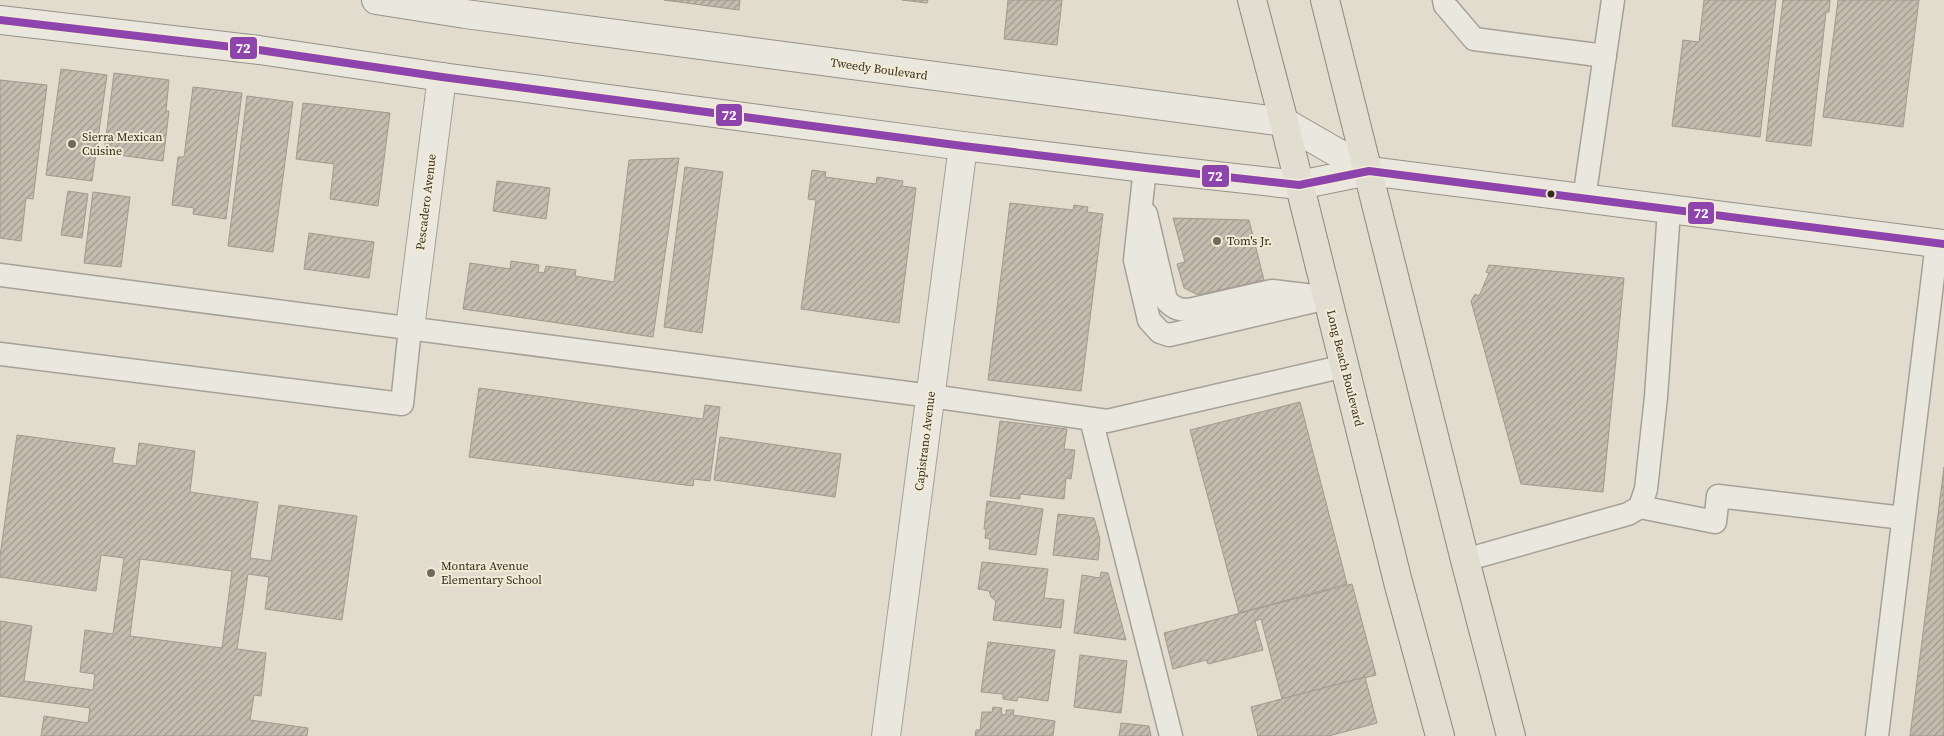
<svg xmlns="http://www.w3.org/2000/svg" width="1944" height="736" viewBox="0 0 1944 736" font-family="'Source Serif 4',serif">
<defs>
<pattern id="building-hatch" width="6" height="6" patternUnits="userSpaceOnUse" patternTransform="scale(1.25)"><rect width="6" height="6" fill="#c4bcaf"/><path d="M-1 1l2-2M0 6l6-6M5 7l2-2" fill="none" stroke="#a0998e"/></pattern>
</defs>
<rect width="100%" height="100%" fill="#e1dcce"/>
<g fill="url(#building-hatch)" stroke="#a1998e" fill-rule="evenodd">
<polygon points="664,0 740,0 739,10"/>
<polygon points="902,0 928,0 927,3"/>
<polygon points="1008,0 1062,0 1057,45 1004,39"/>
<polygon points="1704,0 1776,0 1760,137 1672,126 1683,40 1699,42"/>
<polygon points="1783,0 1830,0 1829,12 1826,12 1811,146 1766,141"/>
<polygon points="1838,0 1919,0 1903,127 1823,117"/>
<polygon points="61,69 107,75 92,181 46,175"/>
<polygon points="114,73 169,80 166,111 169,111 163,161 104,153"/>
<polygon points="0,80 47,85 33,199 26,198 21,241 0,238"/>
<polygon points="193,87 242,93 226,219 193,214 194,208 172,205 178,157 184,157"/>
<polygon points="247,96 293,102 273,252 228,246"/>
<polygon points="303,103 390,113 378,206 330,199 334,164 296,159"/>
<polygon points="679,158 653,337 463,309 470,263 510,269 511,261 539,265 538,272 544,273 546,266 576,270 575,276 614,282 629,160"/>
<polygon points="685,167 723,172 702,333 664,327"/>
<polygon points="812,170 826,172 825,177 876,184 877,177 903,181 902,186 916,188 899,323 801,309 816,200 808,199"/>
<polygon points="497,181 550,188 546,219 493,211"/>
<polygon points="68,191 88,194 82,238 61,235"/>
<polygon points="93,192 130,197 121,267 84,263"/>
<polygon points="1010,203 1073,210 1074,205 1088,207 1087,212 1103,214 1081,391 988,380"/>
<polygon points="1173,218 1249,220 1264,280 1198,295 1184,288 1177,264 1185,262"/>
<polygon points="309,233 374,242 369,278 304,269"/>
<polygon points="1489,265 1624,278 1603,492 1521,484 1471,301 1475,294 1479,296 1489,273 1486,272"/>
<polygon points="479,388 703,419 705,405 720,407 710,481 694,479 693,486 469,457"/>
<polygon points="1300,402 1347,584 1239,613 1190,430"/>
<polygon points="1000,421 1067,429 1064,449 1075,450 1071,479 1066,478 1064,499 1020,494 1020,499 990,496"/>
<path d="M 17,435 L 115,448 L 112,463 L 136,466 L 139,443 L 195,451 L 190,492 L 258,502 L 250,558 L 271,561 L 279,505 L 357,516 L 342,620 L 265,609 L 269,577 L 248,574 L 237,649 L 266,653 L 261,696 L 254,695 L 250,720 L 308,728 L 307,736 L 41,736 L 44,716 L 88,723 L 90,708 L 0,696 L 0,621 L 32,626 L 24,681 L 93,690 L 95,674 L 80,672 L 85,630 L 113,634 L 124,558 L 101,555 L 96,591 L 0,577 L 0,556 ZM 140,559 L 232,571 L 222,648 L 130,636 Z"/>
<polygon points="720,437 841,454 835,497 714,480"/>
<polygon points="1944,467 1944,736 1910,736"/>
<polygon points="987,501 1043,509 1036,555 989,549 990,539 985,538 986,529 984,529"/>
<polygon points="1058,514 1094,518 1100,539 1098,560 1053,555"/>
<polygon points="982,562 1048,569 1044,598 1064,600 1061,628 993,620 996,601 991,597 989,591 978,589"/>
<polygon points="1101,572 1108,573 1126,640 1074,633 1082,575 1100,578"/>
<polygon points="1352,584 1376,675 1282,699 1261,619 1255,621 1263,650 1208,664 1206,660 1173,669 1164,633"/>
<polygon points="988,642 1055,650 1048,701 1018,697 1017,701 1003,699 1003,694 981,692"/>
<polygon points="1080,655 1127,661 1121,713 1074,707"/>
<polygon points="1365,677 1377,723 1329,736 1258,736 1251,707"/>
<polygon points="993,707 1002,708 1001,714 1006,715 1006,710 1014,710 1013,715 1055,721 1053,736 975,736 976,730 980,730 982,712 992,712"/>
<polygon points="1121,723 1149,726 1151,736 1119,736"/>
</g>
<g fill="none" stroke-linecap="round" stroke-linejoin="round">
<g stroke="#a6a196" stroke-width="25">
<g id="service">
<polyline points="1444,0 1445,5 1474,39 1605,56"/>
<polyline points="1145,168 1135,260 1149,320 1160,332 1169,335 1178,333 1327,298"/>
<polyline points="1584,199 1613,0"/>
<path d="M 1146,214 L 1166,300 C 1174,309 1181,311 1193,309 L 1272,291 L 1314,296"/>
<polyline points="0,275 931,396 1107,421 1345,366"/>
<polyline points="0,354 402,404 410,328"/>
<polyline points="1091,419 1171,736"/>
<polyline points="1640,507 1715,522 1718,496 1903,518"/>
<polyline points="1465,560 1628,514 1640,507 1646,489 1656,397 1669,210"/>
<polyline points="1877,736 1937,243"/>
</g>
</g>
<g stroke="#a6a196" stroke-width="30">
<g id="minor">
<polyline points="410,328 442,77"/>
<polyline points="886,736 963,146"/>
</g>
</g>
<g stroke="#969186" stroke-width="30">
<g id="secondary">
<polyline points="376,0 465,14 1284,122 1369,171"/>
<polyline points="0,20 259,50 442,77 963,146 1145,168 1299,185 1369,171 1944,244"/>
</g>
</g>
<g stroke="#8c877d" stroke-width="30">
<g id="primary">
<polyline points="1252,0 1284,122 1398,582 1440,736"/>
<polyline points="1325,0 1465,560 1511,736"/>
</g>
</g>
<use href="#service" stroke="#eae7de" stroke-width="22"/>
<use href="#minor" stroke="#eae7de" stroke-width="28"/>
<use href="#secondary" stroke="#eae7de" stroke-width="28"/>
<use href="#primary" stroke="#e1ddd1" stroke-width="28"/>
<g stroke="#f1ebd4" stroke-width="11">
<polyline id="bus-1" points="0,20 259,50 442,77 963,146 1145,168 1299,185 1369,171 1944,244"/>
</g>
<use href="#bus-1" stroke="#8e44ad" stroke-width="8"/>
</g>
<g fill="#71695d" stroke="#f1ebd4" stroke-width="2">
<circle cx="72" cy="144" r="5"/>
<circle cx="1217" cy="241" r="5"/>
<circle cx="431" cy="573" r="5"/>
</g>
<circle fill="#342b20" stroke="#f1ebd4" stroke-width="2" cx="1551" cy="194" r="4.5"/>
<g text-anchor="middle" stroke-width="4" stroke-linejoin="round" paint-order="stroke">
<g font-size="12" fill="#342b20" stroke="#f1ebd4">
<text transform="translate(879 69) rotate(8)" y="4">Tweedy Boulevard</text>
<text transform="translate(426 202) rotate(-83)" y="4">Pescadero Avenue</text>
<text transform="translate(1345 368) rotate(76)" y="4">Long Beach Boulevard</text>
<text transform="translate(925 441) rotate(-83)" y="4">Capistrano Avenue</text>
</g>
<g font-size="12" fill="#342b20" stroke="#f1ebd4" text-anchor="start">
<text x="82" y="141">Sierra Mexican<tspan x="82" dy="14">Cuisine</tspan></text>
<text x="1227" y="245">Tom's Jr.</text>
<text x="441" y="570">Montara Avenue<tspan x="441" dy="14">Elementary School</tspan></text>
</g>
</g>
<g stroke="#f1ebd4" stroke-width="2">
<rect x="229" y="36" width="29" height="24" rx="5" fill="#8e44ad"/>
<rect x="715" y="103" width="28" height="24" rx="5" fill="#8e44ad"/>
<rect x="1201" y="164" width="29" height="24" rx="5" fill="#8e44ad"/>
<rect x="1687" y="201" width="28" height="24" rx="5" fill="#8e44ad"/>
</g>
<g font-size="14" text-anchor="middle" font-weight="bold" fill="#fff">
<text x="243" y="53">72</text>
<text x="729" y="120">72</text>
<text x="1215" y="181">72</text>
<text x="1701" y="218">72</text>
</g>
</svg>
